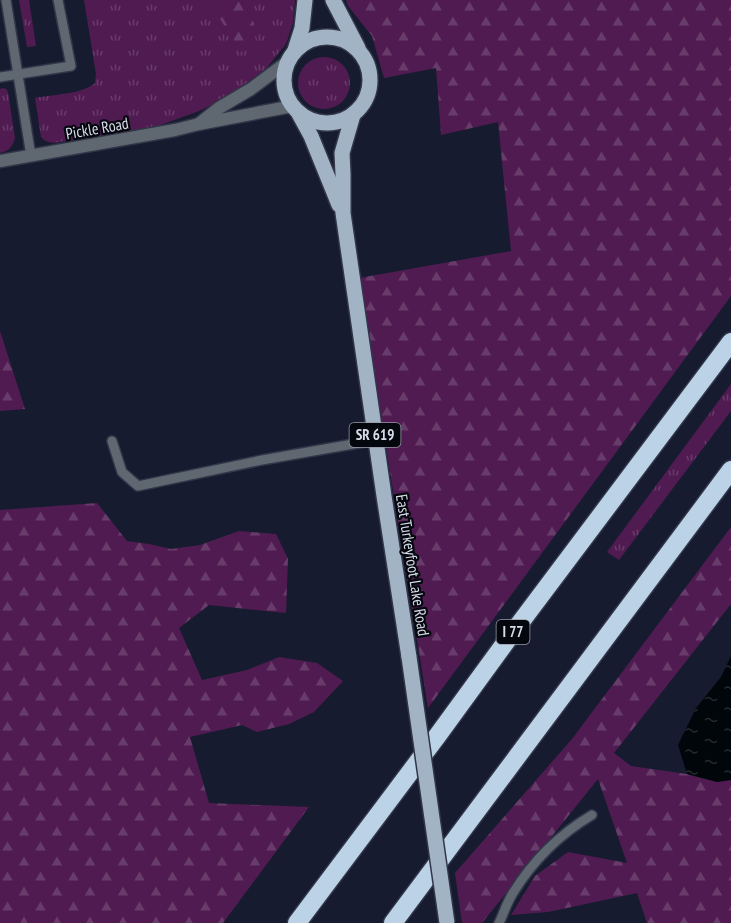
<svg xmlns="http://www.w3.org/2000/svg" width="731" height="923" viewBox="0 0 731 923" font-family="'PT Sans Narrow',sans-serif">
<defs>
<pattern id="grass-tufts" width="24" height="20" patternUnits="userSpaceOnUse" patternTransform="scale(1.5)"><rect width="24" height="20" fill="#501b51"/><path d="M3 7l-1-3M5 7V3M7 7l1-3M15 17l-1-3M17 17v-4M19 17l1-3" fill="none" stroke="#683c6a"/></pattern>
<pattern id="forest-firs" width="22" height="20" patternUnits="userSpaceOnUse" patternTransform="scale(1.5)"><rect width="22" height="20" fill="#501b51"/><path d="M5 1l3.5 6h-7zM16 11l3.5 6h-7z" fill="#683c6a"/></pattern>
<pattern id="water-ripples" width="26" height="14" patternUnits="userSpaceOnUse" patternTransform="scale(1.5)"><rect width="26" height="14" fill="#00060a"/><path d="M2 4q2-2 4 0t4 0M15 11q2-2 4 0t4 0" fill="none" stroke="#242a2e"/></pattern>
</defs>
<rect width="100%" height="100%" fill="#171b2f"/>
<g fill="url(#grass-tufts)">
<polygon points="19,0 29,0 36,46 27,47"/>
<path d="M 84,0 L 208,0 L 215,9 L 254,23 L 242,0 L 295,0 L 293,23 L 286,44 L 265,70 L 222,100 L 199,111 L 155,127 L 53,143 C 48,142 44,141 41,137 L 35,98 C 53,94 81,95 95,83 L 96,74 Z"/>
<circle cx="324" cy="83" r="26"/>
<path d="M 3,88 L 6,89 L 8,92 L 15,138 C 13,146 9,151 0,153 L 0,89 Z"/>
<polygon points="731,384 731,411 619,560 607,552"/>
</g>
<g fill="url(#forest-firs)">
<polygon points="208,0 242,0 254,23 256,45 241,52"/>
<polygon points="346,0 731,0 731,296 428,708 359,278 511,251 498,122 441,135 436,68 384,78 372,36 348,6"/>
<polygon points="0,331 25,409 0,411"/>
<polygon points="97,503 127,541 149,544 171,549 200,545 239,531 276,534 288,559 286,613 209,605 179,628 202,680 247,670 279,657 317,663 343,681 314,712 289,724 257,732 242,725 190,737 209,803 309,807 223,923 0,923 0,510"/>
<polygon points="731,527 731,604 614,753 631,766 687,774 717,782 731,780 731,923 647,923 637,893 548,912 511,915 535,876 568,852 627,863 598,779 482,923 462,923 455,873 572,739"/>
</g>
<polygon fill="url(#water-ripples)" points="731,656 731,780 717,782 687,774 678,745 696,708 721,677"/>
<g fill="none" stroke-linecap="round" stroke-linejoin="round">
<g stroke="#323649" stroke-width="12">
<g id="service">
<polyline points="6,0 31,156"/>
<polyline points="0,77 71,66 58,0"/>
<polyline points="112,441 122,472 138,486 262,460 376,440"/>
<path d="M 499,923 C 504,913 507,902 513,893 C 532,862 560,834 592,815"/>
</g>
</g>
<g stroke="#323649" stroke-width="15">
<g id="tertiary">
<polyline points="200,123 219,108 251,89 287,62"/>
<polyline points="0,161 175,130 199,124 293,106"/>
</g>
</g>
<g stroke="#323649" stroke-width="18">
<g id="primary">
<polyline points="333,0 358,48"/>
<circle cx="327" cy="80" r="43"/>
<polyline points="295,50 302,28 305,0"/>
<polyline points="299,114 311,136 339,205"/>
<polyline points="353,115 342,153 343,174 343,213 384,496 409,657"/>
</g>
</g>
<g stroke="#323649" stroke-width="21">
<g id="motorway">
<polyline points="297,923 438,735 508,639 731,342"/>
<polyline points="393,923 731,470"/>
</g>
</g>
<use href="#service" stroke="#5f6770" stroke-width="9"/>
<use href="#tertiary" stroke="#5f6770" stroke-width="12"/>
<use href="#primary" stroke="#a1b3c5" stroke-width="15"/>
<use href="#motorway" stroke="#bcd2e7" stroke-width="18"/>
<g stroke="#323649" stroke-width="18" stroke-linecap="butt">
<polyline id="primary-bridge" points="409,657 447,923"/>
</g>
<use href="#primary-bridge" stroke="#a1b3c5" stroke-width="15"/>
</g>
<g text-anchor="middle" stroke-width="4.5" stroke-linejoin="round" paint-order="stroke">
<g fill="#05070f" stroke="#989ba7" stroke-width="1.5">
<rect x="349.5" y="423" width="51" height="24" rx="4.5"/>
<rect x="496.5" y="620" width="33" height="24" rx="4.5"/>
</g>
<g font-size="15" font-weight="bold" fill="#d7dbe8">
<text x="375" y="440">SR 619</text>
<text x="513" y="637">I 77</text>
</g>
<g font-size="16" fill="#d7dbe8" stroke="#05070f">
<text transform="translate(97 128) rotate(-10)" y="6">Pickle Road</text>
<text transform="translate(413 565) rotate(81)" y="6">East Turkeyfoot Lake Road</text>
</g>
</g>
</svg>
